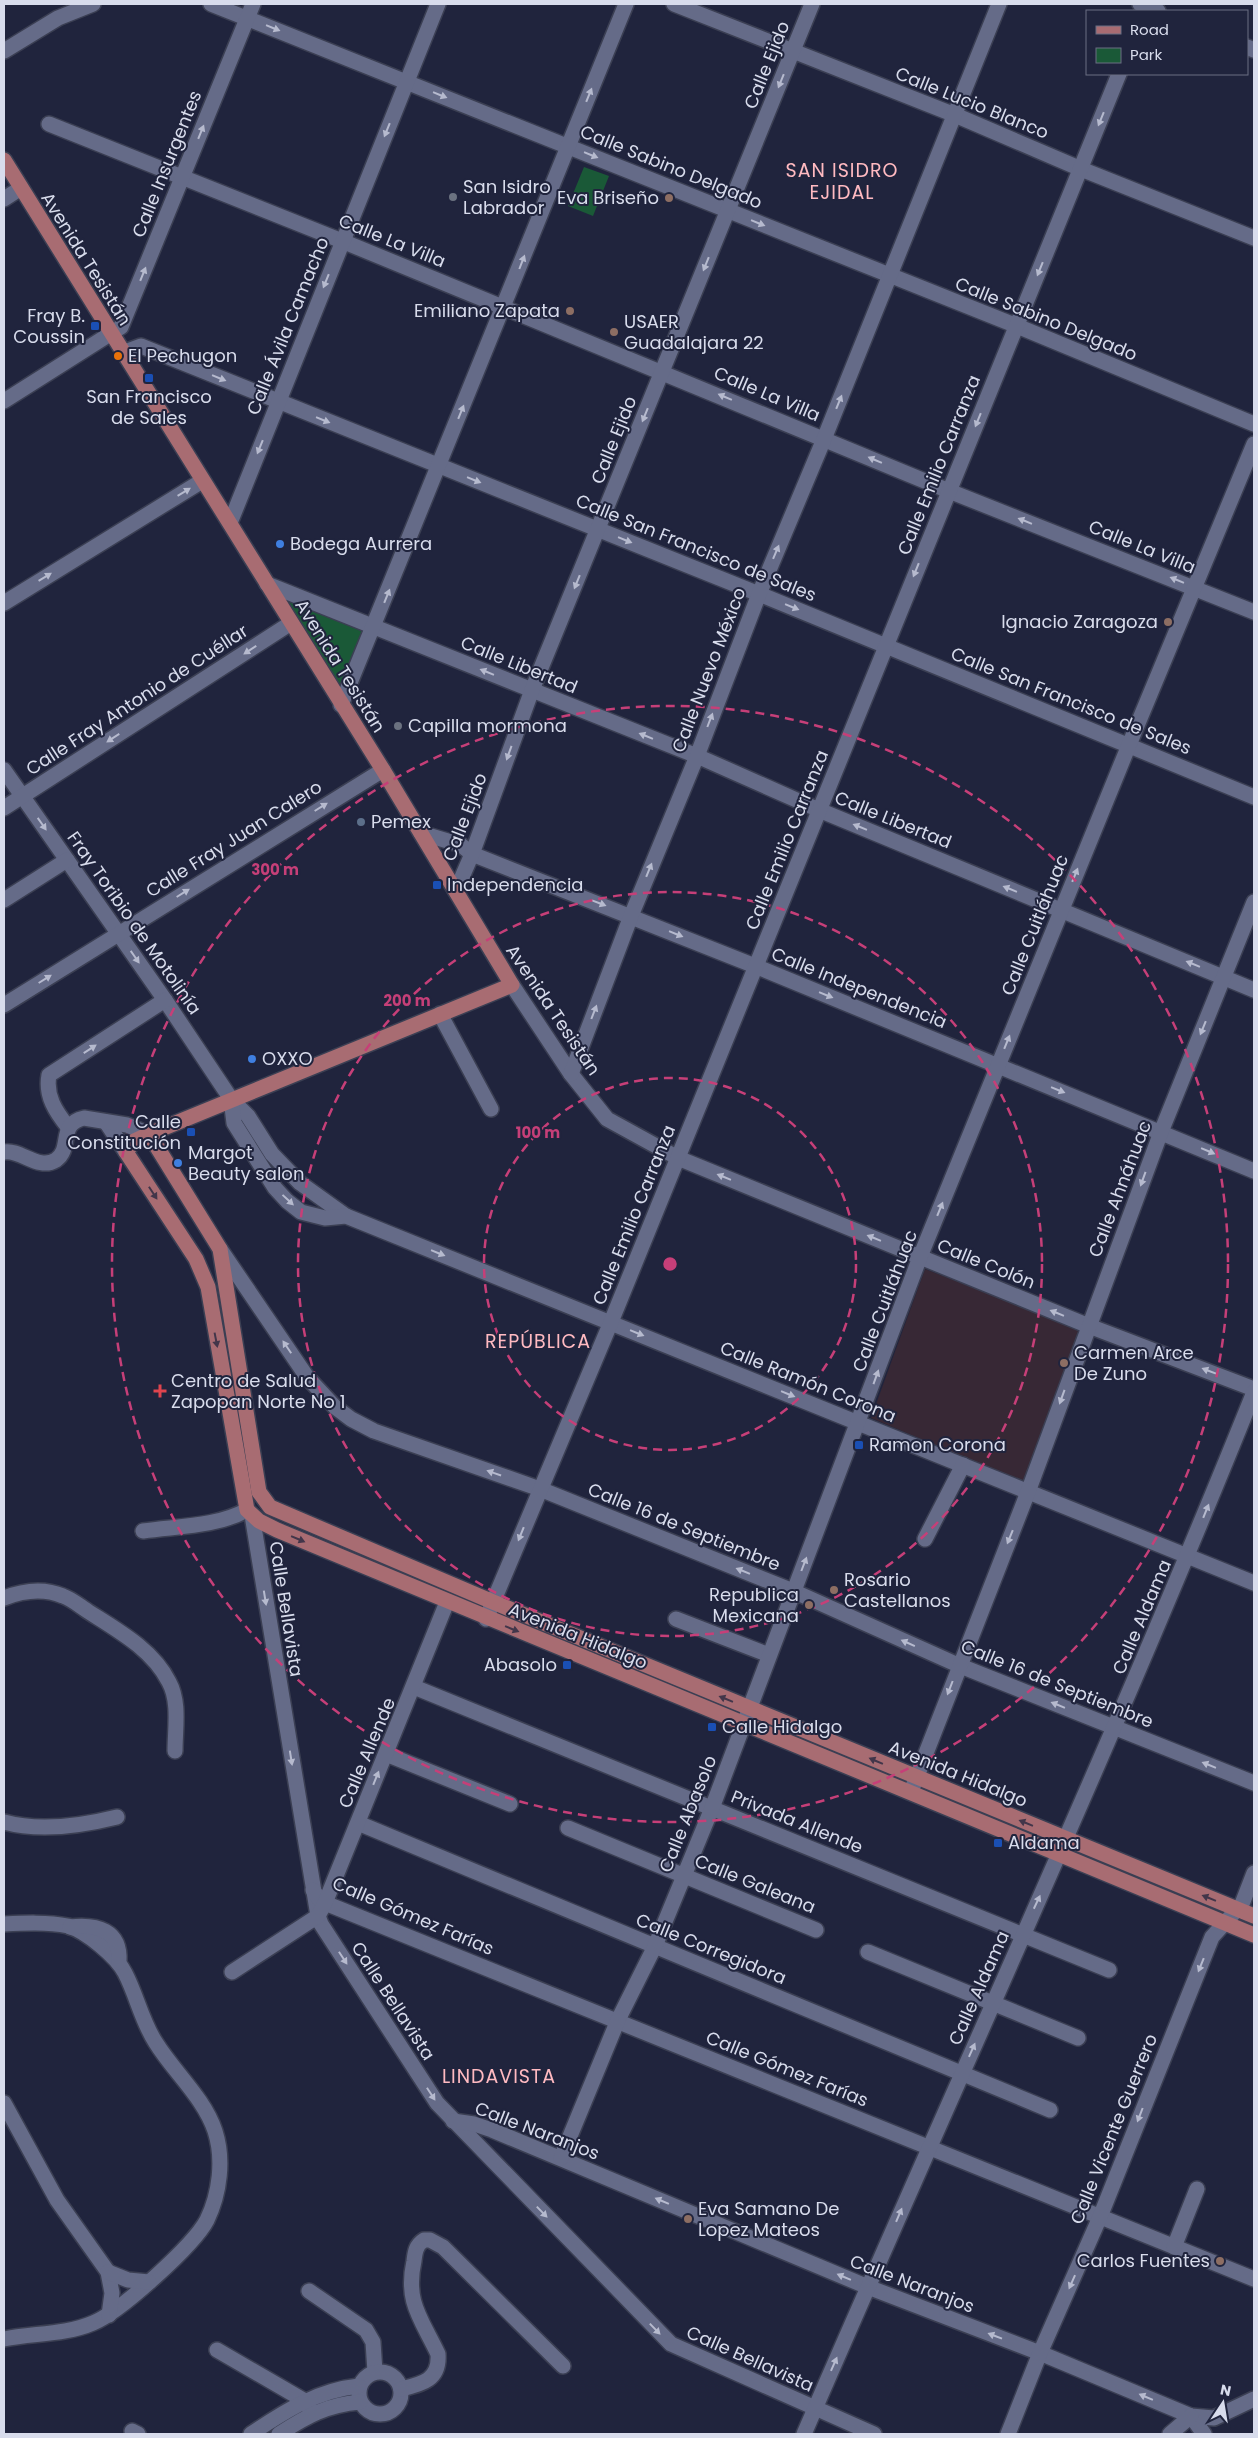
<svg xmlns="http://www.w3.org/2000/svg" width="1258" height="2438" viewBox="0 0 1258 2438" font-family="Poppins,sans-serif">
<rect width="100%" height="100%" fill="#20243d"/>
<polygon fill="#372835" points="925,1269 1081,1329 1023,1482 871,1418"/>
<g fill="#1a5937">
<polygon points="584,167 609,176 593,216 568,206"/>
<polygon points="285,597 369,629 342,694"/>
</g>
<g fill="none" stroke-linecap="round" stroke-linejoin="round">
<g stroke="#3b3f53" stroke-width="18">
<g id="minor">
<polyline points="211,4 1017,326 1254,424"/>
<polyline points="674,4 955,115 1081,169 1254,238"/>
<polyline points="1140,4 1158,11"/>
<polyline points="1247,47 1254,50"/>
<polyline points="4,51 58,18 93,4"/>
<polyline points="49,124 342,241 949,491 1254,612"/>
<polyline points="4,199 21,188"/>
<polyline points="122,353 141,346 759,594 1254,797"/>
<polyline points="4,401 121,327 253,4"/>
<polyline points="230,523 438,4"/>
<polyline points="267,584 697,756 819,810 1254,990"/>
<polyline points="4,603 202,481"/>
<polyline points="341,705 626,4"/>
<polyline points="4,770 165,1000 231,1099 248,1116 272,1154 300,1183 346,1216"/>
<polyline points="4,808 291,623"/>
<polyline points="421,833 461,845 472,854 755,966 1254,1171"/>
<polyline points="456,891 472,854 532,690 812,4"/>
<polyline points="4,900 67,860"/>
<polyline points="512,985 571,1074 607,1119 678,1158 1089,1326 1254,1389"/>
<polyline points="4,1005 383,770"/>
<polyline points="440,1014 491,1109"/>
<polyline points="571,1074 631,916 697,756 759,594 824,439 999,4"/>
<polyline points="231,1099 234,1123 275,1188 287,1201 301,1212 325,1218 346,1216 1254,1583"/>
<polyline points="106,1122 126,1152"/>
<path d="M 68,1127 C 56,1112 45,1096 49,1075 L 165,1000"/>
<path d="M 4,1152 C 21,1149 38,1171 56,1160 C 73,1148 57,1124 84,1118 L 127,1125 L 149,1134"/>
<polyline points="220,1249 307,1377 335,1407 351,1419 374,1431 540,1489 793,1591 958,1665 1254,1783"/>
<polyline points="252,1515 318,1916 321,1924 437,2103 671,2344 874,2434"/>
<path d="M 143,1531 C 177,1526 216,1527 247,1510"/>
<polyline points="925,1539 963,1465"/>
<path d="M 4,1598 C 22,1591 44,1588 63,1596 C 72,1599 81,1607 89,1612 C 119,1631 153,1650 169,1682 C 180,1702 175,1729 175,1751"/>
<polyline points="486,1619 611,1322 1119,74"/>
<polyline points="676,1619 769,1655"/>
<polyline points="414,1687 1109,1970"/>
<polyline points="386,1754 510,1804"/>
<polyline points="912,1789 1028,1492 1161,1132 1254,902"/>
<path d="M 4,1822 C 40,1832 81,1826 117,1817"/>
<polyline points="358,1823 1050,2110"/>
<polyline points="568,1828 816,1930"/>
<polyline points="313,1890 319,1899 325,1903 1254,2279"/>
<path d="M 4,1924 C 25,1923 47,1922 68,1926 C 86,1931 117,1957 125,1973 C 137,1996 142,2022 156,2043 C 174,2072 204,2098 215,2131 C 224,2159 220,2193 207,2220 C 194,2245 120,2312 93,2323 C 65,2335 33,2333 4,2339"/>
<path d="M 70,1927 C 97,1924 121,1930 119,1962"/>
<polyline points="868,1952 1078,2038"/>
<polyline points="232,1972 318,1916 325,1903 447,1602"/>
<polyline points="4,2103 57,2200 108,2272 112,2293 109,2315"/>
<polyline points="453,2121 474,2124 492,2130 868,2287 1040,2353 1191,2416 1214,2418 1254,2399"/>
<polyline points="561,2158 618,2020 655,1946 712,1808 920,1257 1129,745 1254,444"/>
<polyline points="1174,2247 1197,2189"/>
<polyline points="108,2272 128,2280 149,2282"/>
<polyline points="309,2291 366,2330 373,2342 375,2372"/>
<polyline points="217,2350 305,2401 312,2413"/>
<circle cx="380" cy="2393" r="21"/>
<path d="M 401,2389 C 422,2384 440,2380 438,2354 C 421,2318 405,2302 414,2261 C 415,2252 416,2245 424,2240 L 430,2240 L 443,2247 L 563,2366"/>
<polyline points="1191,2416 1204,2434"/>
<polyline points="132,2431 138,2434"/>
<path d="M 251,2434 C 285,2411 318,2390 359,2386"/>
<path d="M 279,2434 C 307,2416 326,2405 360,2402"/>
<path d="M 804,2434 C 954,2087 1113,1743 1254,1392"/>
<polyline points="1008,2434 1040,2353 1100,2217 1212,1937 1242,1904 1254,1873"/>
<polyline points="1170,2434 1191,2416"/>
</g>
</g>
<g stroke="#3b3f53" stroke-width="18">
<g id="major">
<polyline points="4,160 383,770 512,985 149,1134 134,1141 126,1152 196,1259 208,1287 247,1510 259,1521 277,1530 1254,1935"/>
<polyline points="149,1134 220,1249 259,1492 270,1507 493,1602 1254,1916"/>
</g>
</g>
<use href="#minor" stroke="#656b88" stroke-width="15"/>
<use href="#major" stroke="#a86c72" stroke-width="15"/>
</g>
<defs><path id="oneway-solid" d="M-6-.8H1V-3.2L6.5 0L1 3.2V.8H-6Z" transform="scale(1.25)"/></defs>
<g fill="#b6bace">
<use href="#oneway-solid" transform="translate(273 28) rotate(22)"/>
<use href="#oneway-solid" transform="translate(781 81) rotate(112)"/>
<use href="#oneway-solid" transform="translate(440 95) rotate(22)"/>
<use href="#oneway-solid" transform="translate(589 95) rotate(-68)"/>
<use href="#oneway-solid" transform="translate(1101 119) rotate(112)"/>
<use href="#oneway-solid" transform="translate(387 130) rotate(112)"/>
<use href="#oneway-solid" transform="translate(201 132) rotate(-68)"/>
<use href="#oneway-solid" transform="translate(591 155) rotate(22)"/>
<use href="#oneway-solid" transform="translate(758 223) rotate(22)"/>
<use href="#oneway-solid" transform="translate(522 262) rotate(-69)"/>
<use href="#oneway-solid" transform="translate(706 264) rotate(112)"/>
<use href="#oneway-solid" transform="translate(1040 269) rotate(112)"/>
<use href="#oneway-solid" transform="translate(143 274) rotate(-68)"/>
<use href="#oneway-solid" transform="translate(326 281) rotate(112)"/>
<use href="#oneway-solid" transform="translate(219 378) rotate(22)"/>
<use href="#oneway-solid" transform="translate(725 397) rotate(-157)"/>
<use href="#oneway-solid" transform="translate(839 402) rotate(-68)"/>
<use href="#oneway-solid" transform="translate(461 412) rotate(-68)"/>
<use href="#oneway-solid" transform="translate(645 415) rotate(112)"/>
<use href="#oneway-solid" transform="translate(323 420) rotate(22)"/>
<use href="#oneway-solid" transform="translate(978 420) rotate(112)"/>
<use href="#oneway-solid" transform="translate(260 447) rotate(112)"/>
<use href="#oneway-solid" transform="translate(875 460) rotate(-157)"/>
<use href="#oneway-solid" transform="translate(474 480) rotate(22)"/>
<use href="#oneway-solid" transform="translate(184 492) rotate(-31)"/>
<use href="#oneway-solid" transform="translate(1025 521) rotate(-158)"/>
<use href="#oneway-solid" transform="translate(625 540) rotate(22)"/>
<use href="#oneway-solid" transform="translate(776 552) rotate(-67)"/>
<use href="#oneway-solid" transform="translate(916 570) rotate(112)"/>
<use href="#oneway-solid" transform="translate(45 577) rotate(-31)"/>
<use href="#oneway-solid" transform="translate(1177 580) rotate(-158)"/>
<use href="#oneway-solid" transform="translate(577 582) rotate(112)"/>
<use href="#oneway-solid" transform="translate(387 596) rotate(-68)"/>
<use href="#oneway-solid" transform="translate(792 607) rotate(22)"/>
<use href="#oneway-solid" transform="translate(250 650) rotate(147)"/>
<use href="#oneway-solid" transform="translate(487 672) rotate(-158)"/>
<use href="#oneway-solid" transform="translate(710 720) rotate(-69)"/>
<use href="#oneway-solid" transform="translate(646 736) rotate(-158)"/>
<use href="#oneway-solid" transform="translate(113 738) rotate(147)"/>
<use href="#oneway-solid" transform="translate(509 753) rotate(110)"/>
<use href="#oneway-solid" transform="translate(321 807) rotate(-32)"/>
<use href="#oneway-solid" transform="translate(42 824) rotate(55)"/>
<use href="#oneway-solid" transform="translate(860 827) rotate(-158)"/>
<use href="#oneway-solid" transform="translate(649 870) rotate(-68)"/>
<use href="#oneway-solid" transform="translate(1075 875) rotate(-68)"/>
<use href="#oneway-solid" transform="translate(1010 889) rotate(-158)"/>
<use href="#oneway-solid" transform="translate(183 893) rotate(-32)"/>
<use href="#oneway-solid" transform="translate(599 903) rotate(21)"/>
<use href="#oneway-solid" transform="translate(676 934) rotate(22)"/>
<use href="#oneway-solid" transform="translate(135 957) rotate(55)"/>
<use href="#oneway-solid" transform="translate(1193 964) rotate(-158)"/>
<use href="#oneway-solid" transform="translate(45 979) rotate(-32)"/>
<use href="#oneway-solid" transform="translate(826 995) rotate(22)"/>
<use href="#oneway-solid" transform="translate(594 1012) rotate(-69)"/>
<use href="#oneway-solid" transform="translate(1203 1028) rotate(112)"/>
<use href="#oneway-solid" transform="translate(1007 1042) rotate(-68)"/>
<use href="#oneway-solid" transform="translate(90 1049) rotate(-33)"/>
<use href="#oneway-solid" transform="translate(1058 1090) rotate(22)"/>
<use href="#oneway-solid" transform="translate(1208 1151) rotate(23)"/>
<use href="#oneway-solid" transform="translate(724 1177) rotate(-158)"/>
<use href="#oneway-solid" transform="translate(1143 1179) rotate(110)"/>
<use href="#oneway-solid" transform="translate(288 1200) rotate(43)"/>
<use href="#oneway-solid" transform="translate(940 1209) rotate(-68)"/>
<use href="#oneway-solid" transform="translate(874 1238) rotate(-158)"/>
<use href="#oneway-solid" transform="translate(438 1253) rotate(22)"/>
<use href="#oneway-solid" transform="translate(1057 1313) rotate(-158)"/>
<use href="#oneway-solid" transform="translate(637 1333) rotate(22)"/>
<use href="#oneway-solid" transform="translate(287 1347) rotate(-124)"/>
<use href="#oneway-solid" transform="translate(1209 1371) rotate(-159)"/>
<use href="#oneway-solid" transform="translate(876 1377) rotate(-70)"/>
<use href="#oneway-solid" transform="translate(788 1394) rotate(22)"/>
<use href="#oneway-solid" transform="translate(1062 1397) rotate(110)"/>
<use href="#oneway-solid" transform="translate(494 1473) rotate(-161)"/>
<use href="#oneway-solid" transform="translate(1206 1511) rotate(-68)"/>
<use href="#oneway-solid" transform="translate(521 1534) rotate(112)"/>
<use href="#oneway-solid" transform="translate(1010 1537) rotate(112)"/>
<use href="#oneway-solid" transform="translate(804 1564) rotate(-69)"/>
<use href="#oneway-solid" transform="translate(743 1571) rotate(-158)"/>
<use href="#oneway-solid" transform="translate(265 1598) rotate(81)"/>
<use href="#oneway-solid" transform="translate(908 1643) rotate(-156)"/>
<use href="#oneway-solid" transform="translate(950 1688) rotate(111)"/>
<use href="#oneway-solid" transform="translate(1058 1705) rotate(-158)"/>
<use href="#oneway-solid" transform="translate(291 1758) rotate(81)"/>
<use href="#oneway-solid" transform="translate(1209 1765) rotate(-158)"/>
<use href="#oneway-solid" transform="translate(376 1778) rotate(-68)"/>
<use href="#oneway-solid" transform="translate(1037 1902) rotate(-65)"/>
<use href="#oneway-solid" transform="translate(343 1958) rotate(57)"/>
<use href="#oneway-solid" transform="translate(1201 1965) rotate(112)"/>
<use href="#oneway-solid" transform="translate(972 2050) rotate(-66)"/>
<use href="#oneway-solid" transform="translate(431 2094) rotate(57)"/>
<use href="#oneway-solid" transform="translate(1140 2115) rotate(111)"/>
<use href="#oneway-solid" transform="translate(662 2201) rotate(-157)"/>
<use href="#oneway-solid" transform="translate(542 2212) rotate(46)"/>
<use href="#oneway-solid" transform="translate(899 2215) rotate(-67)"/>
<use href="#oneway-solid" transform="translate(844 2277) rotate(-157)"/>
<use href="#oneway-solid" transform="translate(1072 2282) rotate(114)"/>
<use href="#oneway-solid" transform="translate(655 2329) rotate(46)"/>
<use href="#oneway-solid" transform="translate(995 2336) rotate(-159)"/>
<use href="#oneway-solid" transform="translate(834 2364) rotate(-66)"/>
<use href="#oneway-solid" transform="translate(1146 2397) rotate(-157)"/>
</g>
<g fill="#42364a">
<use href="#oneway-solid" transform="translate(153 1193) rotate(57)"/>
<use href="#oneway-solid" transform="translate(216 1340) rotate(79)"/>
<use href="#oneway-solid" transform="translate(298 1539) rotate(23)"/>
<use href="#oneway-solid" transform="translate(512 1629) rotate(22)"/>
<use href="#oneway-solid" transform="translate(726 1699) rotate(-158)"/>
<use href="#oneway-solid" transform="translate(876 1761) rotate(-157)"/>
<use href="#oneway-solid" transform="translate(1026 1823) rotate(-158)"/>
<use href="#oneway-solid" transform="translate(1209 1898) rotate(-158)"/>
</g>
<g fill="none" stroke="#c63f78" stroke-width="2.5" stroke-dasharray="9 6">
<circle cx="670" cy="1264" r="186"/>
<circle cx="670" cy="1264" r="372"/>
<circle cx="670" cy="1264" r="558"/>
</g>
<g fill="#6b7280" stroke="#20243d" stroke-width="2">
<circle cx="453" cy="197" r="5"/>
<circle cx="398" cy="726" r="5"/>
</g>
<g fill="#8d6e63" stroke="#20243d" stroke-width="2">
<circle cx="669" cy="198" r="5"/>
<circle cx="570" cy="311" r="5"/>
<circle cx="614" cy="332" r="5"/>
<circle cx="1168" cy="622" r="5"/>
<circle cx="1064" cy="1363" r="5"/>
<circle cx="834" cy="1590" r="5"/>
<circle cx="809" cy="1605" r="5"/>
<circle cx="688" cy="2219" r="5"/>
<circle cx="1220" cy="2261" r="5"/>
</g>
<g fill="#1a4fb4" stroke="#20243d" stroke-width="2">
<rect x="90" y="321" width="10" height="10" rx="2.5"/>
<rect x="144" y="373" width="10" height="10" rx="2.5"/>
<rect x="432" y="880" width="10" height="10" rx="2.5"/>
<rect x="186" y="1127" width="10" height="10" rx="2.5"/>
<rect x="854" y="1440" width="10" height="10" rx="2.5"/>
<rect x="562" y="1660" width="10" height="10" rx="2.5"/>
<rect x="707" y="1722" width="10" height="10" rx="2.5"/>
<rect x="993" y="1838" width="10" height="10" rx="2.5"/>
</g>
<circle fill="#e8710a" stroke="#20243d" stroke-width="2" cx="118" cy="356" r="5"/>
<g fill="#3f7fe0" stroke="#20243d" stroke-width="2">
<circle cx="280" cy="544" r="5"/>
<circle cx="252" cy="1059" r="5"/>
<circle cx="178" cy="1163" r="5"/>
</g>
<circle fill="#5c6f8a" stroke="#20243d" stroke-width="2" cx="361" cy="822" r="5"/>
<path fill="#e0444e" stroke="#20243d" stroke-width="2" d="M157.5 1383.5h5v5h5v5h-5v5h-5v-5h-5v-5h5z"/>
<g text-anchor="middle" stroke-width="4" stroke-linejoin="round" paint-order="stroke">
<g font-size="18" fill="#d8dcec" stroke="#20243d">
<text transform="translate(767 65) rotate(-68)" y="6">Calle Ejido</text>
<text transform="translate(972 103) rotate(22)" y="6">Calle Lucio Blanco</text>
<text transform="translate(167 164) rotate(-68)" y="6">Calle Insurgentes</text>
<text transform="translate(671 167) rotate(22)" y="6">Calle Sabino Delgado</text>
<text transform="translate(392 241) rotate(22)" y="6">Calle La Villa</text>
<text transform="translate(86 259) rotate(58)" y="6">Avenida Tesistán</text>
<text transform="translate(1046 319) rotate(22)" y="6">Calle Sabino Delgado</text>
<text transform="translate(288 326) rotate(-68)" y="6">Calle Ávila Camacho</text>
<text transform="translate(767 394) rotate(23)" y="6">Calle La Villa</text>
<text transform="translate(614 440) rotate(-68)" y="6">Calle Ejido</text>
<text transform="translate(939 465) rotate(-68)" y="6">Calle Emilio Carranza</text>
<text transform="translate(1142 547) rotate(22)" y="6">Calle La Villa</text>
<text transform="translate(696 548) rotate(22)" y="6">Calle San Francisco de Sales</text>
<text transform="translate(519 665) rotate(22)" y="6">Calle Libertad</text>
<text transform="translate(340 666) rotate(58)" y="6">Avenida Tesistán</text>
<text transform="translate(709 670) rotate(-69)" y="6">Calle Nuevo México</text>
<text transform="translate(137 700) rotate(-33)" y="6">Calle Fray Antonio de Cuéllar</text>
<text transform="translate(1071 701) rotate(22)" y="6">Calle San Francisco de Sales</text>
<text transform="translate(465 817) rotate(-69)" y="6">Calle Ejido</text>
<text transform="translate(893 820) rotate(22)" y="6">Calle Libertad</text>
<text transform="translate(234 839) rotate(-32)" y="6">Calle Fray Juan Calero</text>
<text transform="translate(787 840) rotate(-68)" y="6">Calle Emilio Carranza</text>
<text transform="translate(134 923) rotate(55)" y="6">Fray Toribio de Motolinía</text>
<text transform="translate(1035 925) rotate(-68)" y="6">Calle Cuitláhuac</text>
<text transform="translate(859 988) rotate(22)" y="6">Calle Independencia</text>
<text transform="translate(553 1010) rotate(56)" y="6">Avenida Tesistán</text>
<text transform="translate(1120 1189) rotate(-69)" y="6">Calle Ahnáhuac</text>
<text transform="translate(634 1215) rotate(-68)" y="6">Calle Emilio Carranza</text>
<text transform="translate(986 1264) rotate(22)" y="6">Calle Colón</text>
<text transform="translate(885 1301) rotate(-69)" y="6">Calle Cuitláhuac</text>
<text transform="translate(808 1382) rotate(22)" y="6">Calle Ramón Corona</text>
<text transform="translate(684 1527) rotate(22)" y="6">Calle 16 de Septiembre</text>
<text transform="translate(286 1609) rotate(81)" y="6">Calle Bellavista</text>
<text transform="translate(1142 1617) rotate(-67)" y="6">Calle Aldama</text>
<text transform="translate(578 1636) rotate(22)" y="6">Avenida Hidalgo</text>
<text transform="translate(1057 1684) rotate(22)" y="6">Calle 16 de Septiembre</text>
<text transform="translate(367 1753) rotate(-67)" y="6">Calle Allende</text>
<text transform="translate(958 1774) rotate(22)" y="6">Avenida Hidalgo</text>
<text transform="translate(688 1814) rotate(-68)" y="6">Calle Abasolo</text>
<text transform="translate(797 1822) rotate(22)" y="6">Privada Allende</text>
<text transform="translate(755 1884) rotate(22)" y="6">Calle Galeana</text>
<text transform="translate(413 1916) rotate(23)" y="6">Calle Gómez Farías</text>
<text transform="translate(711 1949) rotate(22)" y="6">Calle Corregidora</text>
<text transform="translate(979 1988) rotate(-66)" y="6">Calle Aldama</text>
<text transform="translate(393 2001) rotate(57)" y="6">Calle Bellavista</text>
<text transform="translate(787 2069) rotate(22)" y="6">Calle Gómez Farías</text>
<text transform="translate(1114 2129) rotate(-68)" y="6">Calle Vicente Guerrero</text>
<text transform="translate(537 2131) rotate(21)" y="6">Calle Naranjos</text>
<text transform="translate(912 2284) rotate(21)" y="6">Calle Naranjos</text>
<text transform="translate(750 2359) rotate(24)" y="6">Calle Bellavista</text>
</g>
<g font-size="18" fill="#d8dcec" stroke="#20243d" text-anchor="start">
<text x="463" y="193">San Isidro<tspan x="463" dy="21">Labrador</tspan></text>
<text x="659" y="204" text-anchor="end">Eva Briseño</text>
<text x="560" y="317" text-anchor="end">Emiliano Zapata</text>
<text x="85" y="322" text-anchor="end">Fray B.<tspan x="85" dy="21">Coussin</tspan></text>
<text x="624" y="328">USAER<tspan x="624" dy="21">Guadalajara 22</tspan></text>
<text x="128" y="362">El Pechugon</text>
<text x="149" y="403" text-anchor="middle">San Francisco<tspan x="149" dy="21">de Sales</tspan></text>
<text x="290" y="550">Bodega Aurrera</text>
<text x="1158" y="628" text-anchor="end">Ignacio Zaragoza</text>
<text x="408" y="732">Capilla mormona</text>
<text x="371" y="828">Pemex</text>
<text x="447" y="891">Independencia</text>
<text x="262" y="1065">OXXO</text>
<text x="181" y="1128" text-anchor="end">Calle<tspan x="181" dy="21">Constitución</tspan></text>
<text x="188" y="1159">Margot<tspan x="188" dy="21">Beauty salon</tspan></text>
<text x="1074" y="1359">Carmen Arce<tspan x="1074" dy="21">De Zuno</tspan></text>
<text x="171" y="1387">Centro de Salud<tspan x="171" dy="21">Zapopan Norte No 1</tspan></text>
<text x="869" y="1451">Ramon Corona</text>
<text x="844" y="1586">Rosario<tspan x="844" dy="21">Castellanos</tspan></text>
<text x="799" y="1601" text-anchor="end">Republica<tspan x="799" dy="21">Mexicana</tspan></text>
<text x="557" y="1671" text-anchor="end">Abasolo</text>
<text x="722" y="1733">Calle Hidalgo</text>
<text x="1008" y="1849">Aldama</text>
<text x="698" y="2215">Eva Samano De<tspan x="698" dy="21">Lopez Mateos</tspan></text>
<text x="1210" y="2267" text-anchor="end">Carlos Fuentes</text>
</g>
<g font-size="19" letter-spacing="1" fill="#ffbac1" stroke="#20243d">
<text x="842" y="177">SAN ISIDRO<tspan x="842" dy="22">EJIDAL</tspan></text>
<text x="538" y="1348">REPÚBLICA</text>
<text x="499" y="2083">LINDAVISTA</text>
</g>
</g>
<circle cx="670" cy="1264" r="8" fill="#c63f78" stroke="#20243d" stroke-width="2.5"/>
<g font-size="15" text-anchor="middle" font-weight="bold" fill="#c63f78" stroke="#20243d" stroke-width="4" stroke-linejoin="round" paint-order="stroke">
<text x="275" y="875">300 m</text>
<text x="407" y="1006">200 m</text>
<text x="538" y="1138">100 m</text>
</g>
<rect width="1258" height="2438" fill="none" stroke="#d8dcec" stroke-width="10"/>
<rect x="1086" y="10" width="162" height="65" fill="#20243d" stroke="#6a6e83"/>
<rect x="1096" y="26" width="25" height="8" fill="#a86c72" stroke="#6a6e83"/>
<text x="1130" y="35" font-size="15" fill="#d8dcec">Road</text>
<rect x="1096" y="48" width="25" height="15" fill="#1a5937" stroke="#6a6e83"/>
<text x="1130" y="60" font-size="15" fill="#d8dcec">Park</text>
<g transform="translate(1223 2403) rotate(12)" stroke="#20243d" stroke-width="4" paint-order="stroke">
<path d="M0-4L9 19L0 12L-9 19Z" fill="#d8dcec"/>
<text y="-8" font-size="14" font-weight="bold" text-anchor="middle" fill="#d8dcec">N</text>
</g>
</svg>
